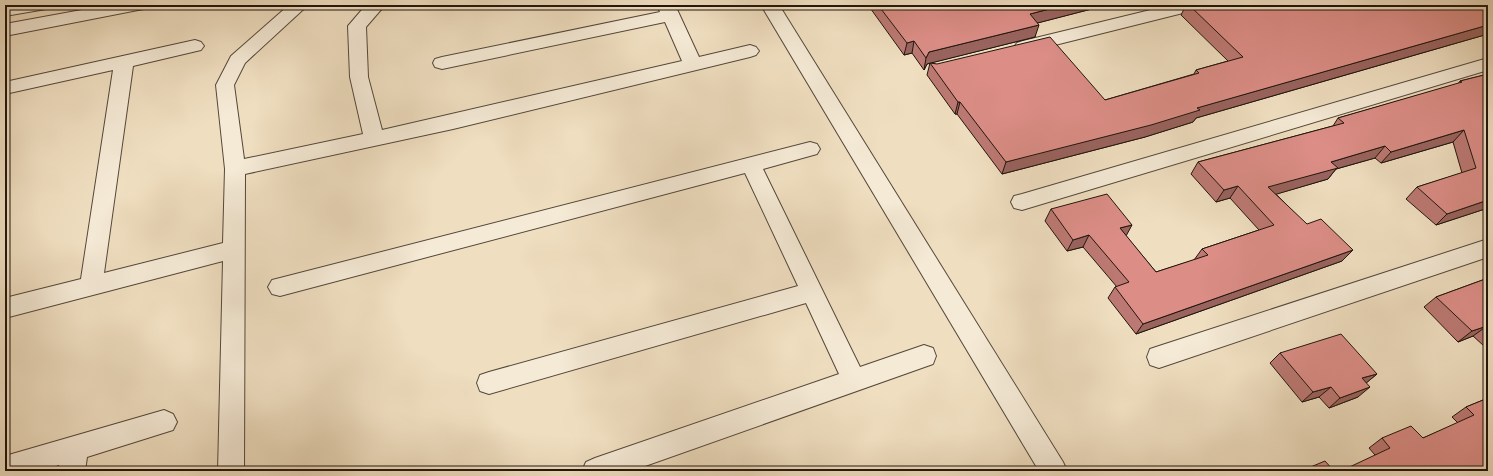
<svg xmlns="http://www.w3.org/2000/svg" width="1493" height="476" viewBox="0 0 1493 476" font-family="'IM FELL Great Primer',serif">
<rect width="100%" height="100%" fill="#efdec0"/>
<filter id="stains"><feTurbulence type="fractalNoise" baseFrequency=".005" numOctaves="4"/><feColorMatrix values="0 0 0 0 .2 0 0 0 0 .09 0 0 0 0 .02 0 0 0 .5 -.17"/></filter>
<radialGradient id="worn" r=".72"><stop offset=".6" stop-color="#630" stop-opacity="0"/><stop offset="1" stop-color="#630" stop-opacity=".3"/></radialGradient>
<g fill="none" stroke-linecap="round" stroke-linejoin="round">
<g stroke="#54473a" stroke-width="2">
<g id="minor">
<polygon points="49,5 46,9 5,16 5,6"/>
<polygon points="109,5 147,5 144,9 138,10 5,36 5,24"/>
<polygon points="289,5 308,5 245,63 234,85 244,159 363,134 350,77 348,26 366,5 385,5 366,27 368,77 382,130 682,61 665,22 442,69 435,67 433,63 435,59 442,57 660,12 657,5 675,5 699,57 750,45 756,47 759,51 756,55 750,57 453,129 245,174 244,471 218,471 223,261 5,318 5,298 81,279 113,70 5,94 5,82 195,40 201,42 204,46 201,50 133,66 104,273 223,243 225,169 216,85 231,56"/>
<polygon points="761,5 779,5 1063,462 1067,471 1039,471"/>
<polygon points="1171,5 1202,5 1199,9 1023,53 1017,51 1014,47 1017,43 1023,41"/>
<polygon points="1488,58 1488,70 1022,210 1014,208 1011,202 1014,196 1022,194"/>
<polygon points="810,142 817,144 820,149 817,154 763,169 860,367 924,345 933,348 936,356 933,364 631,471 582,471 586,462 595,458 839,374 806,303 489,394 480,391 477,383 480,375 489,372 798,286 745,173 280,296 272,294 268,287 272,280 280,278"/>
<polygon points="1488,239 1488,257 1159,368 1150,365 1147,357 1150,349 1159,346"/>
<polygon points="164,410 173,414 177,422 173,430 87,457 85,471 59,471 59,465 41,471 5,471 5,456"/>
</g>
</g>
<use href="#minor" fill="#f5ead6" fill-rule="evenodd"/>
</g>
<g fill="#bc7973" stroke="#21150d">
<polygon points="868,5 933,5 934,6 940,5 1107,5 1037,23 1035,37 930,63 1105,100 1194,74 1196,70 1228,61 1181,15 1186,5 1488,5 1488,34 1196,118 1193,122 1145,137 1002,174 957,114 955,114 927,75 930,63 927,64 924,70 912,53 904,55"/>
<polygon points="1488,74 1488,208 1436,225 1406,199 1417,187 1462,173 1453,142 1381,163 1375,158 1336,169 1328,179 1276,194 1342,261 1136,334 1108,298 1115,287 1117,287 1083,247 1067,251 1045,221 1051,209 1126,236 1156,272 1194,260 1202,249 1259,230 1230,198 1216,202 1191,174 1198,162 1333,126 1338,118 1458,84 1460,81"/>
<polygon points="1488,278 1488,345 1484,346 1473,336 1458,342 1424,307 1436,297"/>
<polygon points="1280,353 1377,374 1366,383 1358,397 1329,408 1319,397 1302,402 1270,363"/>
<polygon points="1488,398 1488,471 1375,455 1369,448 1382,438 1423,438 1458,423 1452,417 1466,407"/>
</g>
<g fill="#99635e" stroke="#21150d">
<polygon points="1065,5 1107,5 1026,26 1030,14"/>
<polygon points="1039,25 1035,37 927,64 924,70 926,58 929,52"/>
<polygon points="1488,25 1488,34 1196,118 1193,122 1145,137 1002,174 1006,162"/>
<polygon points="914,41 912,53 904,55 907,43"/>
<polygon points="958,102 960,102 957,114 955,114"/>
<polygon points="1464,130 1453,142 1381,163 1391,152"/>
<polygon points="1385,146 1375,158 1336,169 1328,179 1260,199 1268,187 1331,162"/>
<polygon points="1238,186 1230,198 1216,202 1224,190"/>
<polygon points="1488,200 1488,208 1436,225 1447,214"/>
<polygon points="1132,225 1126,236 1120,228"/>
<polygon points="1089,235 1083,247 1067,251 1073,240"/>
<polygon points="1353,250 1342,261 1136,334 1143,324"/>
<polygon points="1487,326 1473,336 1458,342 1472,331"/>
<polygon points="1377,374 1365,384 1362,378"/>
<polygon points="1331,387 1319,397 1302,402 1313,392"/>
<polygon points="1370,387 1358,397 1329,408 1340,398"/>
</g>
<g fill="#db8d86" stroke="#21150d">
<polygon points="878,5 933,5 934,6 940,5 1065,5 1030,14 1039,25 929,52 926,58 914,41 907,43"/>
<polygon points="1189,5 1488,5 1488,25 1197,108 1200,110 1151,125 1006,162 960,102 958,102 930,63 937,64 1050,37 1105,100 1199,73 1196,70 1243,57"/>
<polygon points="1488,74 1488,200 1447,214 1417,187 1476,168 1464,130 1391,152 1385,146 1331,162 1338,168 1268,187 1307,224 1321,219 1353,250 1143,324 1115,287 1129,282 1089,235 1073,240 1051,209 1107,194 1132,225 1120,228 1156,272 1208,255 1202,249 1274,225 1238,186 1224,190 1198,162 1344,123 1338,118 1462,82 1460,81"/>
<polygon points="1488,278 1488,327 1487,326 1472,331 1436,297"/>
<polygon points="1341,334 1377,374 1362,378 1370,387 1340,398 1331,387 1313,392 1280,353"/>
<polygon points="1488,398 1488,471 1341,471 1390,448 1382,438 1411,426 1423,438 1474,415 1466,407"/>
<polygon points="1325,461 1334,471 1301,471"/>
</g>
<rect width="1493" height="476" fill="none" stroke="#efdec0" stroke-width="20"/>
<rect x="6" y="6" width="1481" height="464" fill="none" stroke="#21150d" stroke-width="2"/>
<rect x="10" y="10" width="1473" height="456" fill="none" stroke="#21150d"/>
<rect width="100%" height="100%" filter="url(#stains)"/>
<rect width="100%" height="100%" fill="url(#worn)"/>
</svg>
